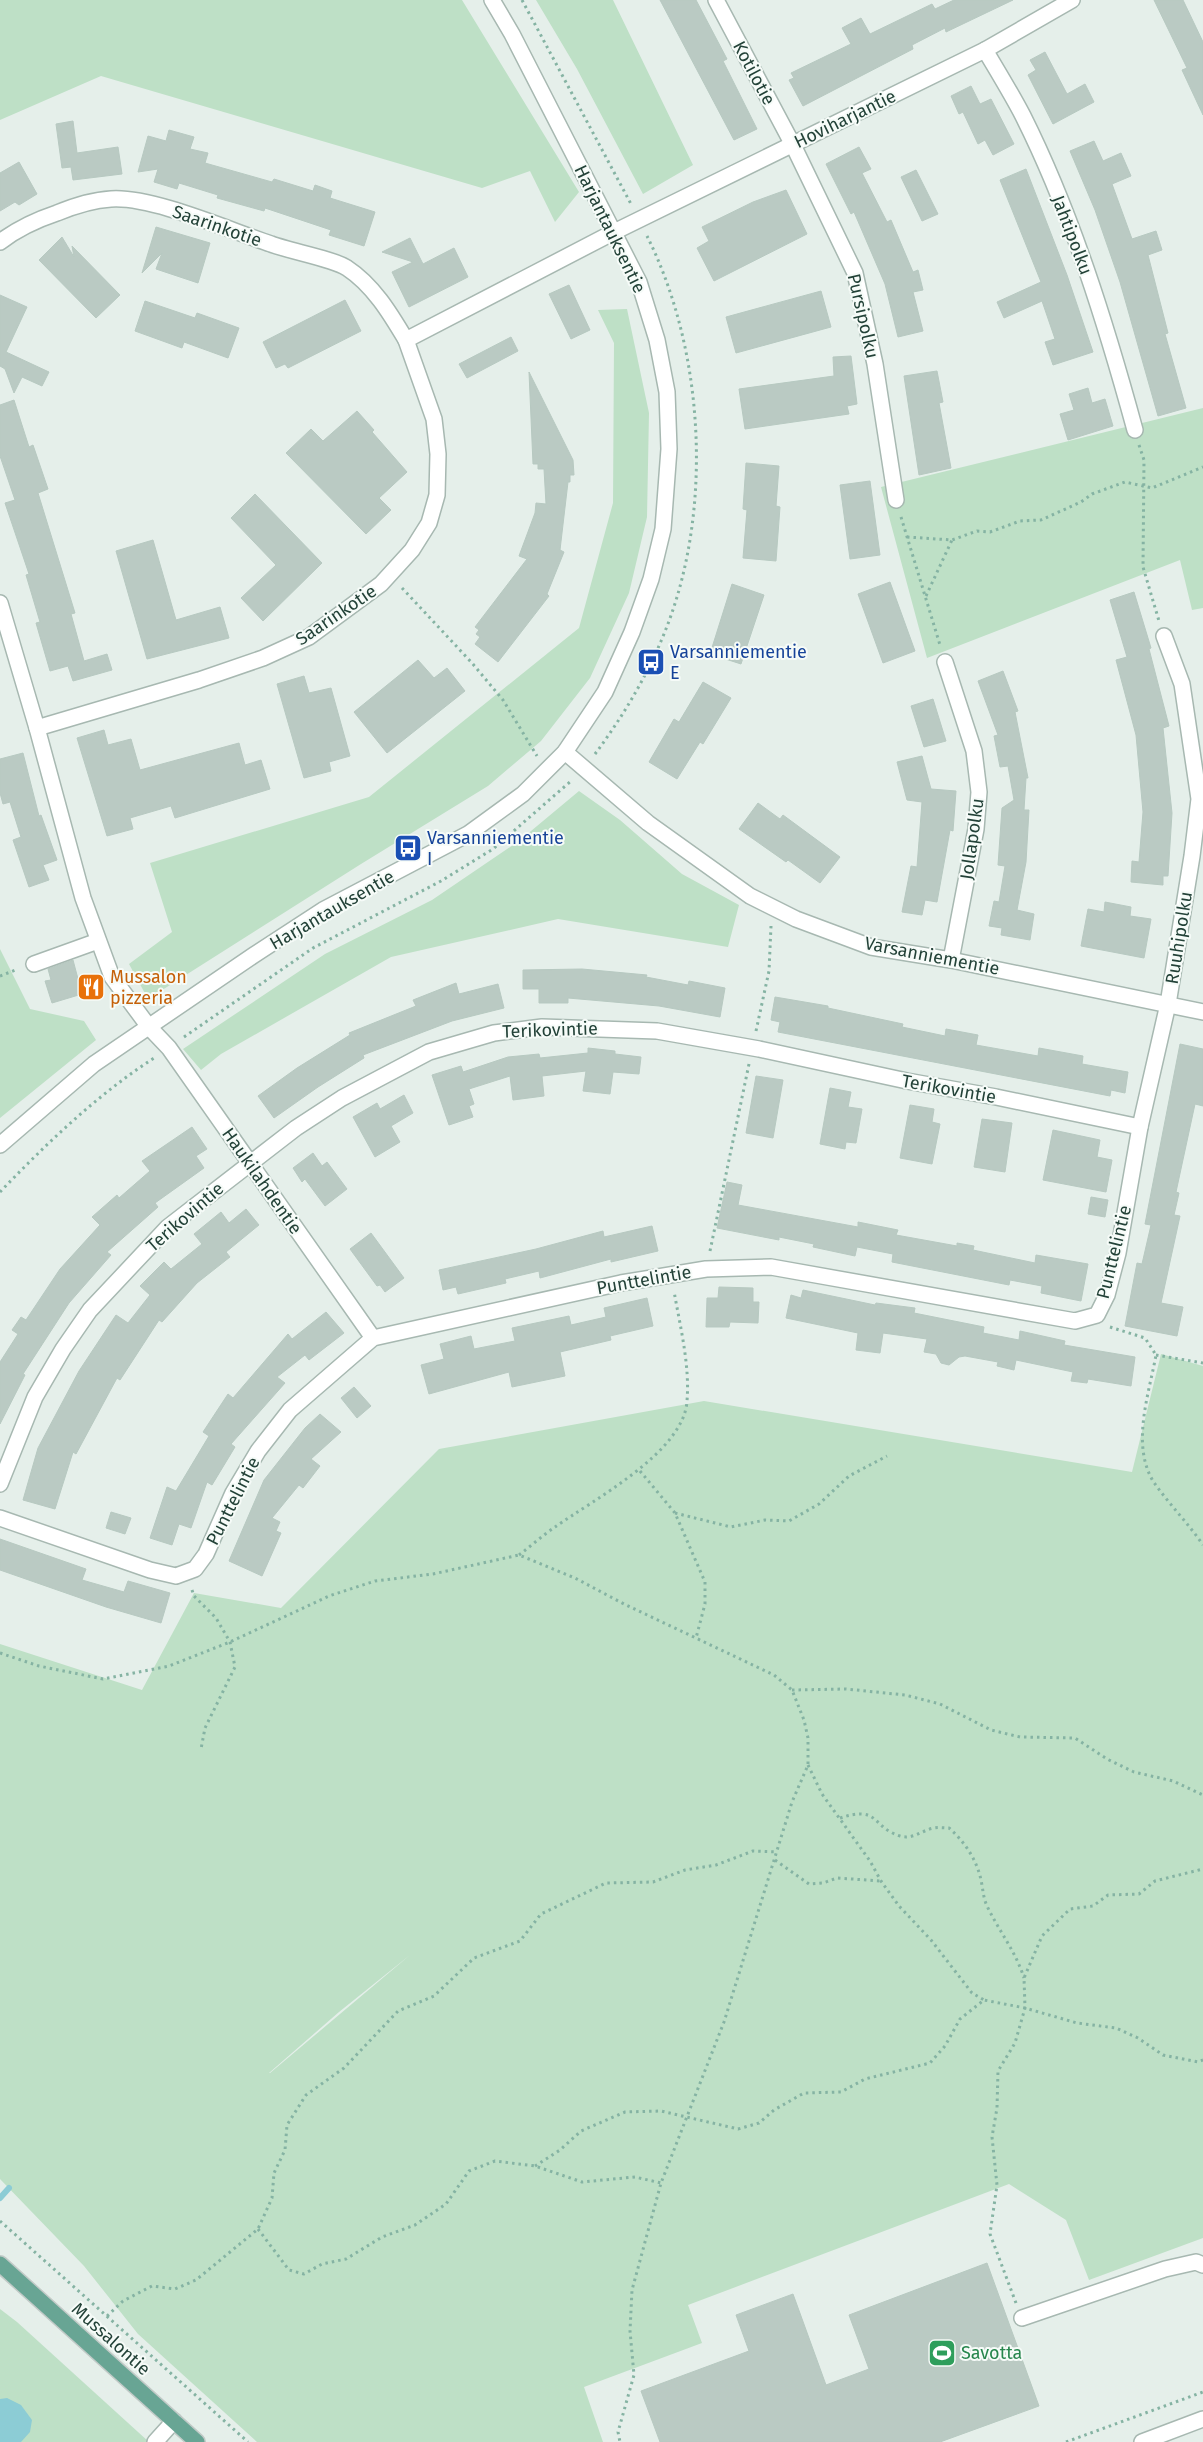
<svg xmlns="http://www.w3.org/2000/svg" width="1203" height="2442" viewBox="0 0 1203 2442" font-family="'Fira Sans',sans-serif">
<rect width="100%" height="100%" fill="#e5efea"/>
<g fill="#bee0c6" fill-rule="evenodd">
<polygon points="0,0 462,0 579,192 555,222 530,171 482,188 101,76 0,120"/>
<polygon points="536,0 613,0 693,165 643,194 577,69"/>
<polygon points="627,309 649,413 647,517 629,593 590,678 541,741 488,786 361,864 148,999 129,964 172,932 150,863 369,797 579,628 613,503 614,343 598,310"/>
<polygon points="1203,408 1203,608 1192,610 1180,560 927,658 881,487"/>
<polygon points="579,791 620,820 682,874 739,905 728,947 558,919 391,957 221,1054 201,1070 183,1049 325,954 432,900 519,841"/>
<polygon points="0,949 30,1009 84,1021 96,1040 0,1118"/>
<path d="M 1161,1354 L 1203,1366 L 1203,2238 L 1089,2280 L 1066,2220 L 1009,2184 L 688,2305 L 702,2343 L 584,2387 L 603,2442 L 257,2442 L 138,2334 L 84,2266 L 0,2179 L 0,1644 L 142,1690 L 194,1593 L 281,1608 L 439,1449 L 704,1401 L 1132,1472 ZM 410,1955 L 270,2073 L 269,2073 L 339,2012 Z"/>
<polygon points="0,2309 17,2322 149,2442 0,2442"/>
</g>
<polygon fill="#8cccd5" points="7,2398 21,2405 32,2420 30,2432 21,2442 0,2442 0,2399"/>
<g fill="none" stroke-linecap="round" stroke-linejoin="round">
<polyline stroke="#8cccd5" stroke-width="6" points="0,2198 9,2188"/>
</g>
<g fill="#bacac3" stroke="#b7c9c1">
<polygon points="660,0 696,0 727,59 723,61 757,129 734,140"/>
<polygon points="954,0 1013,0 946,32 945,28 912,45 913,49 803,106 789,80 794,78 791,73 851,44 842,28 861,18 870,34 932,4 935,9"/>
<polygon points="1154,0 1183,0 1203,42 1203,115 1182,70 1187,68"/>
<polygon points="1045,52 1067,94 1085,84 1094,102 1053,124 1028,75 1036,70 1030,60"/>
<polygon points="971,86 980,104 991,99 1014,144 993,155 985,140 978,144 963,112 959,114 951,96"/>
<polygon points="73,121 77,153 118,147 122,174 73,180 71,167 62,168 56,124"/>
<polygon points="169,130 194,137 190,149 208,153 205,163 272,182 274,179 313,191 315,185 332,191 330,198 375,212 364,246 329,235 331,230 265,208 264,211 217,198 218,195 179,183 177,189 154,182 158,169 138,172 148,136 166,141"/>
<polygon points="1094,141 1103,161 1121,153 1131,176 1112,184 1132,239 1156,231 1162,250 1148,255 1168,333 1165,334 1186,408 1158,416 1120,282 1095,210 1070,151"/>
<polygon points="859,147 871,169 862,173 887,222 891,220 913,272 918,270 923,290 913,292 923,331 898,337 885,284 854,212 851,214 826,164"/>
<polygon points="19,162 37,194 19,205 15,202 0,211 0,173"/>
<polygon points="1026,169 1067,275 1093,352 1053,365 1045,342 1055,339 1042,301 1004,318 997,302 1041,282 1000,180"/>
<polygon points="916,170 938,214 922,221 901,177"/>
<polygon points="786,190 807,234 714,281 697,248 709,241 702,227 753,202"/>
<polygon points="156,227 210,243 198,283 156,269 162,253 142,273"/>
<polygon points="62,237 74,257 72,246 120,295 96,318 39,260"/>
<polygon points="410,238 423,264 454,248 468,277 409,307 392,272 413,262 382,252"/>
<polygon points="569,285 590,330 571,339 549,294"/>
<polygon points="821,291 831,327 736,353 726,317"/>
<polygon points="0,295 27,307 6,352 49,372 42,386 22,377 14,393 5,369 0,366"/>
<polygon points="345,300 361,331 288,368 285,364 276,368 263,342"/>
<polygon points="145,301 195,318 197,313 239,328 228,358 184,342 182,348 135,331"/>
<polygon points="511,337 518,351 467,378 459,364"/>
<polygon points="851,356 857,404 847,406 849,414 745,429 739,389 834,376 833,357"/>
<polygon points="937,371 943,402 939,403 951,468 919,475 904,376"/>
<polygon points="529,372 573,460 574,475 570,475 570,482 568,482 560,550 564,552 547,594 549,596 498,662 475,644 480,637 476,634 479,630 475,627 527,559 519,556 535,513 536,503 546,504 544,469 538,469 538,464 533,464"/>
<polygon points="1088,388 1092,403 1105,399 1113,426 1068,440 1060,414 1074,410 1069,394"/>
<polygon points="14,400 29,447 33,445 48,489 38,493 75,613 71,614 84,661 107,654 112,670 73,681 68,666 50,671 36,623 40,622 26,575 29,574 5,503 15,500 0,456 0,405"/>
<polygon points="357,411 374,430 372,432 407,472 379,498 391,510 366,534 286,453 311,429 323,441"/>
<polygon points="746,463 779,466 776,506 780,507 776,561 743,558 747,510 743,509"/>
<polygon points="870,481 880,555 850,559 840,485"/>
<polygon points="255,494 322,563 263,621 241,598 276,565 231,518"/>
<polygon points="153,540 176,620 220,607 229,638 147,659 116,551"/>
<polygon points="890,582 915,651 883,663 858,594"/>
<polygon points="732,584 764,595 741,664 710,654"/>
<polygon points="1134,592 1151,648 1149,649 1169,726 1163,728 1172,813 1168,876 1163,876 1163,885 1131,882 1132,861 1139,862 1143,812 1136,735 1116,660 1127,657 1110,600"/>
<polygon points="418,660 434,678 447,668 465,691 387,753 354,712"/>
<polygon points="1003,671 1018,711 1015,712 1028,778 1026,778 1024,810 1029,810 1026,862 1017,910 1034,914 1030,940 1001,935 1002,928 989,926 994,901 999,902 1005,866 998,865 1002,808 1014,800 1008,766 1000,767 994,736 998,735 978,681"/>
<polygon points="304,676 309,693 331,688 350,756 329,762 331,771 304,778 277,684"/>
<polygon points="703,682 731,698 703,744 700,742 677,779 649,762 674,719 679,722"/>
<polygon points="933,699 946,741 924,747 911,706"/>
<polygon points="104,730 108,745 131,739 140,770 239,743 245,765 261,760 270,789 175,818 171,806 130,818 133,829 107,836 77,738"/>
<polygon points="23,753 39,816 41,815 57,860 43,865 49,880 29,887 13,840 21,837 10,802 3,804 0,793 0,759"/>
<polygon points="922,756 931,789 956,791 953,831 950,830 937,902 925,900 922,915 902,912 911,866 917,867 922,802 907,800 897,762"/>
<polygon points="758,803 780,819 783,815 840,857 820,883 788,860 786,862 739,829"/>
<polygon points="1105,902 1131,907 1130,916 1151,919 1144,958 1081,946 1088,909 1104,912"/>
<polygon points="73,960 82,994 52,1003 45,981 51,980 48,969"/>
<polygon points="582,969 647,975 646,977 688,985 689,981 725,988 720,1017 659,1006 568,998 568,1003 539,1003 539,989 523,989 523,970"/>
<polygon points="456,983 459,994 498,984 504,1008 452,1021 363,1055 364,1058 318,1087 274,1118 258,1096 297,1068 350,1035 349,1033 416,1006 413,1000"/>
<polygon points="775,997 828,1006 828,1008 903,1024 902,1027 945,1036 946,1029 978,1035 976,1045 1038,1056 1039,1048 1083,1056 1082,1064 1128,1072 1125,1093 1111,1090 1110,1096 778,1032 780,1022 771,1020"/>
<polygon points="1180,1044 1203,1049 1203,1106 1195,1104 1176,1192 1179,1193 1174,1215 1180,1216 1161,1303 1183,1307 1177,1336 1125,1326 1137,1263 1142,1264 1151,1225 1145,1224"/>
<polygon points="588,1048 615,1051 615,1054 641,1057 639,1074 613,1072 610,1094 583,1091 586,1071 542,1076 544,1096 513,1100 510,1076 469,1089 474,1104 469,1106 473,1117 449,1125 432,1075 461,1066 463,1072 508,1057 539,1054 540,1058 588,1053"/>
<polygon points="756,1076 783,1080 773,1138 746,1133"/>
<polygon points="830,1088 851,1092 848,1107 862,1109 856,1143 846,1142 845,1149 820,1144"/>
<polygon points="404,1095 413,1113 391,1126 400,1142 375,1157 353,1117 377,1103 380,1109"/>
<polygon points="910,1105 934,1109 932,1122 940,1124 932,1164 900,1158"/>
<polygon points="982,1119 1012,1123 1005,1172 974,1167"/>
<polygon points="192,1127 207,1149 196,1156 204,1168 155,1203 158,1207 107,1252 111,1255 69,1303 23,1374 25,1375 0,1424 0,1362 18,1334 12,1330 21,1317 26,1320 60,1269 100,1225 92,1217 117,1195 119,1198 150,1171 142,1161"/>
<polygon points="1053,1130 1100,1140 1097,1157 1112,1160 1106,1192 1043,1180"/>
<polygon points="313,1153 322,1166 327,1162 347,1189 325,1206 305,1179 302,1182 293,1168"/>
<polygon points="727,1182 742,1185 738,1205 858,1227 858,1222 898,1230 896,1235 957,1246 957,1243 974,1246 973,1250 1035,1263 1036,1255 1088,1264 1081,1301 1041,1293 1042,1286 1010,1280 1009,1285 892,1262 893,1254 857,1247 855,1256 813,1247 814,1244 779,1237 779,1240 717,1228"/>
<polygon points="1091,1197 1108,1200 1105,1217 1088,1214"/>
<polygon points="246,1209 259,1225 226,1252 230,1257 197,1283 162,1322 159,1320 120,1380 117,1378 76,1454 73,1452 55,1509 23,1500 38,1448 79,1371 116,1315 128,1323 150,1295 140,1286 164,1262 171,1269 202,1244 194,1234 221,1212 229,1223"/>
<polygon points="652,1226 658,1251 611,1262 611,1259 540,1278 539,1271 505,1279 506,1283 458,1294 456,1287 443,1290 439,1270 536,1249 603,1231 604,1237"/>
<polygon points="371,1233 404,1278 385,1292 380,1285 377,1286 350,1249"/>
<polygon points="719,1287 753,1288 753,1302 759,1302 758,1323 730,1322 729,1327 706,1327 707,1298 718,1298"/>
<polygon points="803,1290 875,1305 876,1303 915,1308 914,1313 984,1327 983,1333 1019,1340 1020,1331 1065,1341 1064,1345 1135,1357 1131,1386 1088,1379 1087,1383 1071,1381 1073,1372 1016,1360 1014,1370 997,1366 998,1362 965,1356 959,1357 949,1365 941,1363 936,1354 924,1352 927,1339 883,1333 880,1353 856,1350 858,1333 786,1318 791,1295 801,1298"/>
<polygon points="647,1298 653,1326 610,1336 611,1340 560,1352 565,1376 512,1387 509,1372 429,1394 421,1365 444,1359 440,1344 471,1336 474,1349 515,1341 512,1328 569,1316 571,1325 606,1317 604,1308"/>
<polygon points="326,1312 344,1333 309,1360 305,1355 277,1377 285,1383 231,1444 235,1447 212,1485 207,1482 191,1528 179,1524 172,1545 150,1538 167,1487 176,1491 209,1436 203,1432 228,1394 233,1398 288,1334 292,1339"/>
<polygon points="354,1387 371,1406 357,1418 341,1398"/>
<polygon points="320,1414 341,1432 311,1459 320,1466 303,1488 299,1485 272,1518 280,1522 276,1531 281,1533 262,1576 229,1561 264,1480 305,1428"/>
<polygon points="111,1512 131,1518 125,1534 106,1528"/>
<polygon points="0,1539 86,1569 82,1580 124,1592 128,1581 170,1593 161,1623 106,1607 0,1570"/>
<polygon points="987,2263 1039,2406 940,2442 660,2442 641,2391 749,2351 736,2315 793,2294 826,2385 869,2369 849,2315"/>
</g>
<g fill="none" stroke-linecap="round" stroke-linejoin="round">
<g stroke="#a7b8b1" stroke-width="18">
<g id="minor">
<polyline points="716,0 793,145 855,273 875,364 896,500"/>
<path d="M 985,50 C 998,72 1011,93 1023,116 C 1072,214 1106,324 1135,430"/>
<path d="M 0,242 C 17,229 36,220 57,213 C 74,206 93,200 111,199 C 152,196 231,231 271,244 C 289,251 334,259 347,268 C 373,285 390,313 406,340 L 614,232 L 985,50 L 1072,0"/>
<polyline points="0,603 37,728 83,898 112,977 149,1027 169,1048 373,1338"/>
<polyline points="945,662 974,751 979,792 976,829 951,960"/>
<polyline points="37,728 199,680 263,658 309,637 381,584 412,550 429,523 437,495 438,454 434,419 406,340"/>
<polyline points="565,752 648,823 750,896 796,919 871,947 951,960 1203,1012"/>
<polyline points="34,964 98,941"/>
<polyline points="0,1145 94,1064 254,955 323,910 468,834 523,794 565,752 605,692 632,632 651,579 663,529 669,449 667,392 657,340 639,282 512,34 492,0"/>
<polyline points="0,1484 35,1397 63,1349 90,1310 168,1227 296,1128 342,1098 429,1052 494,1033 542,1027 657,1031 759,1049 907,1081 996,1097 1140,1127"/>
<polyline points="0,1518 150,1570 176,1576 195,1569 206,1554 233,1493 258,1451 290,1410 373,1338 621,1283 706,1269 771,1267 1075,1321 1097,1315 1107,1295 1118,1253 1140,1127 1168,1004 1192,856 1199,799 1182,684 1164,636"/>
<polyline points="1022,2318 1165,2269 1196,2262 1203,2265"/>
<polyline points="155,2442 174,2421"/>
<polyline points="1142,2442 1203,2419"/>
</g>
</g>
<g stroke="#c1cac7" stroke-width="18">
<polyline id="major" points="0,2264 197,2442"/>
</g>
<g stroke="#85b3a3" stroke-width="3" stroke-dasharray="2.5 4" stroke-linecap="butt">
<polyline points="522,0 631,204"/>
<polyline points="1139,445 1144,460 1143,567 1159,621"/>
<polyline points="901,517 940,645"/>
<polyline points="907,537 952,540 977,531 990,532 1020,521 1041,520 1081,502 1092,494 1125,482 1152,488 1203,467"/>
<polyline points="402,588 472,663 503,700 537,756"/>
<polyline points="926,596 952,540"/>
<path d="M 595,754 C 630,707 660,654 677,597 C 711,483 700,342 647,236"/>
<polyline points="0,976 18,969"/>
<polyline points="756,1031 769,971 771,926"/>
<polyline points="184,1037 313,948 441,881 493,849 571,781"/>
<path d="M 0,1192 C 47,1143 97,1095 154,1058"/>
<polyline points="710,1251 749,1064"/>
<path d="M 1110,1327 L 1145,1338 L 1156,1355 C 1149,1394 1131,1444 1153,1481 C 1168,1503 1188,1523 1203,1545"/>
<polyline points="1156,1355 1203,1363"/>
<polyline points="640,1471 675,1513 705,1582 705,1604 696,1638"/>
<polyline points="675,1513 731,1527 765,1520 789,1521 819,1504 849,1476 887,1456"/>
<path d="M 519,1555 C 531,1546 543,1535 555,1527 C 593,1500 684,1452 687,1401 C 690,1365 680,1326 674,1291"/>
<polyline points="192,1590 194,1596 216,1618 230,1642 235,1667 205,1728 201,1749"/>
<polyline points="0,1653 39,1666 103,1679 169,1666 230,1642 329,1596 375,1581 433,1574 519,1555 575,1578 624,1604 774,1675 792,1690 804,1720 808,1738 808,1765 792,1802 724,2022 661,2183 632,2290 630,2331 634,2375 618,2432 620,2442"/>
<polyline points="792,1690 846,1689 905,1695 940,1704 991,1730 1020,1737 1075,1738 1107,1759 1134,1772 1173,1781 1203,1795"/>
<polyline points="808,1765 822,1794 870,1861 881,1881 899,1906 931,1940 972,1993 984,2000"/>
<path d="M 840,1818 C 880,1805 871,1827 900,1836 C 913,1840 922,1830 934,1828 C 939,1827 944,1828 949,1828 C 964,1841 977,1860 981,1880 C 983,1889 983,1897 987,1906 C 999,1931 1016,1952 1024,1978"/>
<polyline points="775,1860 809,1884 823,1883 837,1878 881,1881"/>
<polyline points="535,2166 560,2150 581,2131 625,2112 661,2111 738,2129 759,2123 774,2110 804,2093 841,2092 865,2079 930,2063 945,2046 960,2019 984,2000 1025,2008 1077,2023 1116,2028 1138,2038 1163,2055 1198,2062 1203,2060"/>
<polyline points="0,2221 248,2442"/>
<polyline points="258,2229 289,2270 304,2274 322,2264 346,2259 382,2237 415,2225 446,2204 469,2171 495,2161 535,2166 582,2182 635,2177 661,2183"/>
<polyline points="1016,2303 990,2234 997,2185 992,2137 997,2108 998,2071 1015,2043 1025,2008 1024,1978 1042,1936 1070,1909 1093,1906 1108,1895 1139,1894 1155,1881 1203,1869"/>
<polyline points="107,2316 123,2301 152,2286 175,2289 196,2280 258,2229 272,2198 274,2173 285,2150 287,2125 306,2095 344,2068 398,2011 434,1996 474,1958 520,1941 541,1914 606,1883 653,1882 685,1870 716,1865 753,1851 777,1852"/>
<polyline points="1066,2442 1203,2392"/>
</g>
<use href="#minor" stroke="#fff" stroke-width="15"/>
<use href="#major" stroke="#68a594" stroke-width="15"/>
</g>
<defs>
<g id="bus-square" transform="scale(1.4375)"><rect x="-9" y="-9" width="18" height="18" rx="4" fill="#1a4fb4" stroke="#f6fbf8"/><path d="M-5-6H5V4H4V6H2V4H-2V6H-4V4H-5ZM-3.5-4V0h7V-4ZM-3.5 1.2v1.5H-2V1.2ZM2 1.2v1.5H3.5V1.2Z" fill="#fff"/></g>
<g id="restaurant-square" transform="scale(1.4375)"><rect x="-9" y="-9" width="18" height="18" rx="4" fill="#e8710a" stroke="#f6fbf8"/><path d="M-5-6h1v4h1v-4h1v4h1v-4h1v5L-1.5 .5V6h-2V.5L-5-1ZM5-6V6H3V1.5H1.5Q1.5-4 5-6Z" fill="#fff"/></g>
<g id="stadium-square" transform="scale(1.4375)"><rect x="-9" y="-9" width="18" height="18" rx="4" fill="#2e9e5b" stroke="#f6fbf8"/><path d="M0-5a6.5 5 0 1 0 0 10a6.5 5 0 1 0 0-10ZM-3.5-1.8h7v3.6h-7Z" fill="#fff"/></g>
</defs>
<g fill-rule="evenodd">
<use href="#bus-square" x="651" y="662"/>
<use href="#bus-square" x="408" y="848"/>
<use href="#restaurant-square" x="91" y="987"/>
<use href="#stadium-square" x="942" y="2353"/>
</g>
<g text-anchor="middle" stroke-width="4" stroke-linejoin="round" paint-order="stroke">
<g font-size="18" fill="#234238" stroke="#f6fbf8">
<text transform="translate(754 73) rotate(62)" y="6">Kotilotie</text>
<text transform="translate(845 119) rotate(-26)" y="6">Hoviharjantie</text>
<text transform="translate(217 226) rotate(19)" y="6">Saarinkotie</text>
<text transform="translate(610 229) rotate(64)" y="6">Harjantauksentie</text>
<text transform="translate(1072 235) rotate(69)" y="6">Jahtipolku</text>
<text transform="translate(863 316) rotate(77)" y="6">Pursipolku</text>
<text transform="translate(336 615) rotate(-34)" y="6">Saarinkotie</text>
<text transform="translate(972 839) rotate(-82)" y="6">Jollapolku</text>
<text transform="translate(332 910) rotate(-30)" y="6">Harjantauksentie</text>
<text transform="translate(1179 938) rotate(-81)" y="6">Ruuhipolku</text>
<text transform="translate(932 956) rotate(11)" y="6">Varsanniementie</text>
<text transform="translate(550 1030) rotate(-2)" y="6">Terikovintie</text>
<text transform="translate(949 1089) rotate(10)" y="6">Terikovintie</text>
<text transform="translate(262 1181) rotate(55)" y="6">Haukilahdentie</text>
<text transform="translate(185 1217) rotate(-41)" y="6">Terikovintie</text>
<text transform="translate(1114 1252) rotate(-76)" y="6">Punttelintie</text>
<text transform="translate(644 1280) rotate(-10)" y="6">Punttelintie</text>
<text transform="translate(233 1501) rotate(-63)" y="6">Punttelintie</text>
<text transform="translate(111 2339) rotate(42)" y="6">Mussalontie</text>
</g>
<g font-size="18" fill="#164399" stroke="#f6fbf8" text-anchor="start">
<text x="670" y="658">Varsanniementie<tspan x="670" dy="21">E</tspan></text>
<text x="427" y="844">Varsanniementie<tspan x="427" dy="21">I</tspan></text>
</g>
<g font-size="18" fill="#c56008" stroke="#f6fbf8" text-anchor="start">
<text x="110" y="983">Mussalon<tspan x="110" dy="21">pizzeria</tspan></text>
</g>
<g font-size="18" fill="#27864d" stroke="#f6fbf8" text-anchor="start">
<text x="961" y="2359">Savotta</text>
</g>
</g>
</svg>
